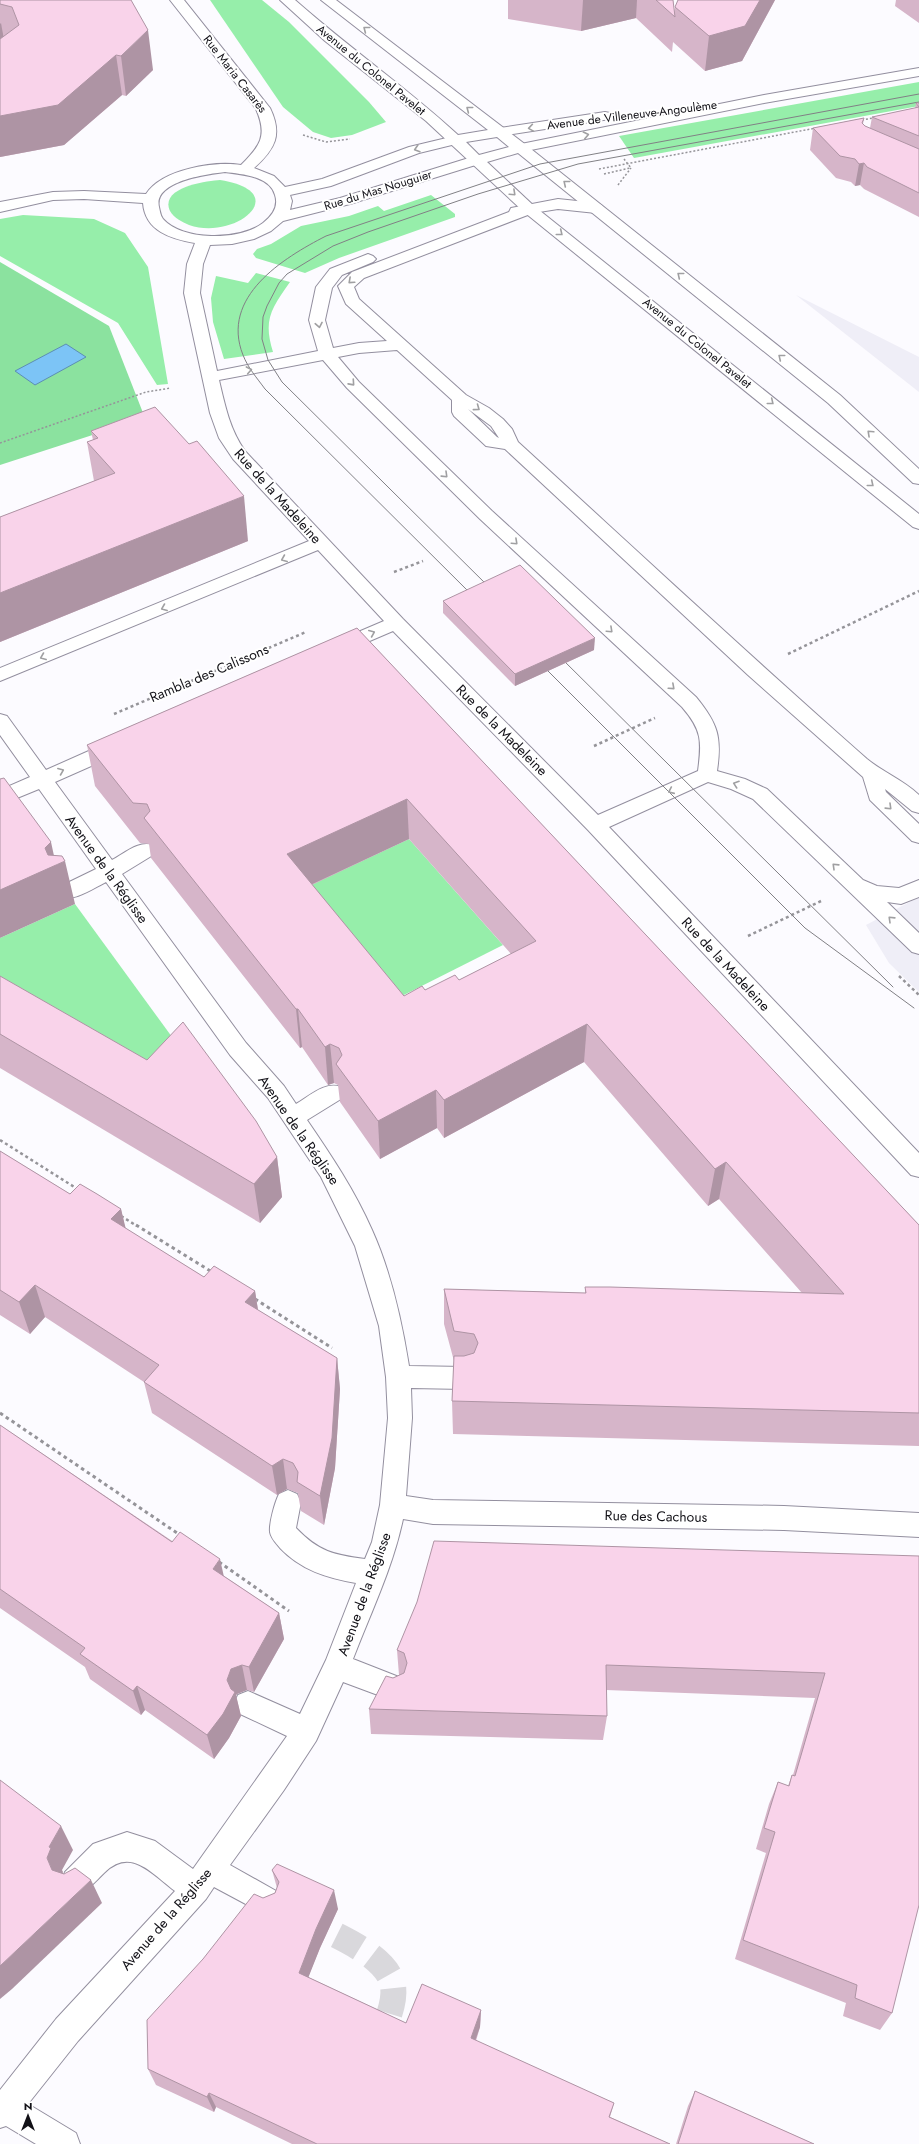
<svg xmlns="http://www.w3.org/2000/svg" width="919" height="2144" viewBox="0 0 919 2144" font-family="Jost,sans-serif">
<rect width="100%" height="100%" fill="#fcfbff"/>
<g fill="#efeef7">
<polygon points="796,295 919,357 919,392"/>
<polygon points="919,897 919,992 889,963 866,925"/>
</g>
<g fill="#96eeaa">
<polygon points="210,0 262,0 289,22 369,102 386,122 352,135 331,138 313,132 283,107"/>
<polygon points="919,82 919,106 634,158 619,136"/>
<path d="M 220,180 C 295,192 235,241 189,225 C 182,222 174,218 170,211 C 159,187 207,181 220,180 Z"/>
<polygon points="431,195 455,214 455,217 339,258 305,273 256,258 253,254 257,249 271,244 301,226 349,216 378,206 384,211"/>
<polygon points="23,215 94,219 125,233 148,267 168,384 157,385 118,323 0,256 0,219"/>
<path d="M 256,273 L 290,282 C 271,309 263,320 273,352 L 224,359 L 213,322 L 211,298 L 216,276 L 248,283 Z"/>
<polygon points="409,839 503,945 382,1006 291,894"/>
<polygon points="75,904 191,1063 173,1082 0,982 0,938"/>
</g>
<polygon fill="#8be29f" points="0,262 109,326 145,418 0,465"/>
<polygon fill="#7cc4f6" stroke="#5c8eb3" points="66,344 86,357 35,385 15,371"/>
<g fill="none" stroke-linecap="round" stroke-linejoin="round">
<path stroke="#d9d8dc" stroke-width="26" stroke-dasharray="26 14" stroke-linecap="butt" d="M 301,1918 C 327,1932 383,1952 392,1982 C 396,1995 391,2009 387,2021"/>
<g stroke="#938f9f" stroke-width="2">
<g id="minor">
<path d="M 170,0 L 184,0 L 270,108 C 283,135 275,149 254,168 L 274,176 L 285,187 L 322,179 L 409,147 L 455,136 L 460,137 L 462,140 L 460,143 L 419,153 L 331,186 L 290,195 L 292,201 L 290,210 L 340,198 L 472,157 L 482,157 L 484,160 L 482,163 L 350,204 L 283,221 L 271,231 L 254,239 L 232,244 L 210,245 L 203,264 L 200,293 L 217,371 L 318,351 L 309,320 L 316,287 L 330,269 L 368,254 L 373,256 L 376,259 L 373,262 L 342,275 L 332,288 L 325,320 L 333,348 L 359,343 L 387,341 L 346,304 L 338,286 L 352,272 L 509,212 L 511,208 L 558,199 L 596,203 L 601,205 L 604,208 L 601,211 L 596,213 L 558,209 L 533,213 L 364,278 L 354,287 L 359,299 L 466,395 L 489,408 L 503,419 L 512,429 L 518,442 C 634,548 749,655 867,759 C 884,773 902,779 919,795 L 919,813 L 912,811 L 885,789 L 886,792 L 919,824 L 919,843 L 912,841 L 870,800 L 863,777 L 748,675 L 505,449 L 486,446 L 454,416 L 452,412 L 452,400 L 397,350 L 359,353 L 338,357 L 359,382 L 492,511 L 696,697 C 718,724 722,737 717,771 L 745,779 L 767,789 L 863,880 L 877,886 L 899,888 L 919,880 L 919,897 L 901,904 L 887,902 L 919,933 L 919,954 L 912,952 L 753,799 L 731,789 L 708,782 L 609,827 L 919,1153 L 919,1177 L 911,1175 L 588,830 L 393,631 L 344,652 L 337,654 L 330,652 L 328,648 L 330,644 L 384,621 L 318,550 L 0,681 L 0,668 L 309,541 L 233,459 L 219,438 L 210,413 L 184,293 L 187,264 L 195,243 C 171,239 145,231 143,203 L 84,199 L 53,200 L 0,212 L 0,202 L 53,192 L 84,191 L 146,194 C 162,169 214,161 241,165 C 260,146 268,136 256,109 ZM 225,172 C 241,174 270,176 275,195 C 279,207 272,216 263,223 C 240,241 182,241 163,219 C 160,215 160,211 159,207 C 153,181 208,174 225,172 ZM 323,360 L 347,388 L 480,519 L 682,707 C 702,730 702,741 698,771 L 598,815 L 403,619 L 245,451 C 230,430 225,406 219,380 ZM 468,409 L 491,426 L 499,438 L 497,437 Z"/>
<polygon points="919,68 919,76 764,103 521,152 516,151 514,148 516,145 521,144 764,95"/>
<polygon points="605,112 610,113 612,116 610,119 500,136 495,135 493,132 495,129 500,128"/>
<path d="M 0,714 L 7,716 L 46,770 L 109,742 L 116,740 L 123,742 L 126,747 L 123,752 L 55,782 L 112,860 C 125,853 139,840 153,845 L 156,850 L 153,855 L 122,874 L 246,1043 L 284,1086 L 296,1104 C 310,1096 325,1081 341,1087 L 344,1093 L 341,1099 L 307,1120 C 331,1155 355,1191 372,1230 C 391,1272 402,1322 409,1366 L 464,1367 L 473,1370 L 476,1378 L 473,1386 L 464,1389 L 411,1388 L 412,1418 L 406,1496 L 433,1500 L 784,1506 L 919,1513 L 919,1537 L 784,1530 L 433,1524 L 403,1519 C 393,1567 371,1612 353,1659 L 404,1679 L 407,1688 L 404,1697 L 394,1701 L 343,1682 L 316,1741 L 284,1790 L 230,1865 L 278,1892 L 282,1902 L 278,1912 L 268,1916 L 214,1887 L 206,1899 L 78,2041 L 28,2104 L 76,2133 L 80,2144 L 36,2144 L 6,2126 L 0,2128 L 0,2090 L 56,2019 L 175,1891 C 152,1874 131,1846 104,1873 C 95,1882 87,1891 75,1896 L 65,1892 L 61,1882 L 65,1872 L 93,1844 L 127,1832 L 155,1841 L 193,1869 L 287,1736 L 238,1713 L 234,1704 L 238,1695 L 248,1691 L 300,1714 L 326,1660 L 356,1583 C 327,1578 301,1570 280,1548 C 276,1543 271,1538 270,1532 C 269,1523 275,1502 279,1494 L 288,1490 L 297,1494 L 301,1502 L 296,1528 C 319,1552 334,1555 365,1559 L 372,1542 L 380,1505 L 388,1418 L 386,1377 L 379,1326 L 355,1246 L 321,1177 L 268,1098 L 230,1055 L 106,882 C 92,889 74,902 59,897 L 56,892 L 59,887 L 96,869 L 39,789 L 0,805 L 0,790 L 30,777 L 0,735 Z"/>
</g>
</g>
<g stroke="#938f9f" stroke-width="2">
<path id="major" d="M 280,0 L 295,0 C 348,47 406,87 458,135 L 488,130 L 321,0 L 336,0 L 526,145 L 840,395 L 919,469 L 919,484 L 913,483 L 828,403 L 518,153 L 487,162 L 534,206 L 919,514 L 919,529 L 913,527 L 524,212 L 426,121 L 325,41 ZM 497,137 L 509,147 L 479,155 L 466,142 Z"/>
</g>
<g stroke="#959499" stroke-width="1.5" stroke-dasharray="2 2" stroke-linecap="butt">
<polyline points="862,120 873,118"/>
<polyline points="303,135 326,142 350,139"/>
<polyline points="624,159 631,168"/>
<polyline points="599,169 816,128"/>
<polyline points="604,174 630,168"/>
<polyline points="618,185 631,168"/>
<polyline points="0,443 146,392 171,388"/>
</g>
<g stroke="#959499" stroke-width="2.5" stroke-dasharray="3 3" stroke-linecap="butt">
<polyline points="394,572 423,561"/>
<polyline points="788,654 919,591"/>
<polyline points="114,714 306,632"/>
<polyline points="594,746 655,718"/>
<polyline points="748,936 821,901"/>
<polyline points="899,976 919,995"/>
<polyline points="0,1140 79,1190"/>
<polyline points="121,1216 137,1226"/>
</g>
<g stroke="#959499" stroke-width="3" stroke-dasharray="3.5 3.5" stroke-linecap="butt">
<polyline points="136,1225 212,1272"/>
<polyline points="255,1299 332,1348"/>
<polyline points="0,1413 180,1535"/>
<polyline points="219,1562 289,1611"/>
</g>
<use href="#minor" fill="#fff" fill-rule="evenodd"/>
<use href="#major" fill="#fff" fill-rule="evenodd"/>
<g stroke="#818085" stroke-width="1">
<polyline points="492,590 282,382 268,360 262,339 263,317 267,306 279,283 287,274 333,246 368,232 478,194 578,164 919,102"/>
<path d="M 475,598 L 265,389 C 257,378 248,368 243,355 C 220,297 283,258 326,236 L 540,164 L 919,94"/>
<polyline points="558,655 893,987"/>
<polyline points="540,663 805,928 914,1008"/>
</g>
</g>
<g fill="#d6b5c9" fill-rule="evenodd">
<polygon points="0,0 153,70 126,96 122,95 64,145 0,157"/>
<polygon points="508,0 673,0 674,13 675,7 678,0 775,0 742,61 705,71 673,42 672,52 636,18 581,31 508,19"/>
<polygon points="896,0 919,0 919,23 895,6"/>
<polygon points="916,103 919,103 919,217 864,189 860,185 855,186 851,182 836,178 810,150 813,128 864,118 863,124 865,126 870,128 872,117 915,108"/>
<polygon points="91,431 248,541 0,642 0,517 94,481 87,442 93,440"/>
<polygon points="443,601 594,650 515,686 443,613"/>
<path d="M 357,628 L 919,1225 L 919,1446 L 453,1434 L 452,1401 L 454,1361 L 444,1324 L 444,1289 L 585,1293 L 585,1287 L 802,1293 L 719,1199 L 708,1206 L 584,1062 L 444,1138 L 437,1128 L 380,1159 L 340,1102 L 338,1085 L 334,1083 L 328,1085 L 302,1047 L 300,1048 L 151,858 L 149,844 L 140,843 L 95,786 L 87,745 ZM 409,839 L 511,954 L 459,980 L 425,990 L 404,996 L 312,885 Z"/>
<polygon points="0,976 277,1157 282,1197 260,1223 0,1068"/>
<polygon points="0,1151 70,1194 121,1209 125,1228 204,1277 255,1291 258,1310 337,1358 340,1389 335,1468 324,1525 301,1511 298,1494 298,1493 287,1489 277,1495 152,1413 144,1382 45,1317 30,1334 0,1315"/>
<polygon points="0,1425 279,1613 284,1639 254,1692 247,1690 237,1694 236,1696 241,1716 229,1738 214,1759 145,1710 141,1715 90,1679 85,1667 0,1608"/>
<polygon points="919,1556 892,2013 880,2030 843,2016 846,2003 735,1959 766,1853 756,1849 769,1804 778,1782 788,1786 792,1775 793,1775 815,1698 606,1690 607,1716 603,1740 371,1734 369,1709 393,1678 399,1675 397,1650"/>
<polygon points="272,1870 338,1909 320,1948 308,1977 406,2023 481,2010 480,2027 476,2041 614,2103 610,2117 670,2144 292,2144 216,2107 214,2112 156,2085 148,2069 263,1898 275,1893 277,1888"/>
<polygon points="695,2091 814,2144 676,2144 688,2106"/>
</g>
<g fill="#ae94a4">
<polygon points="583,0 637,0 636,18 581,31"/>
<polygon points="760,0 775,0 742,61 705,71 709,36"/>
<polygon points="1,23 8,62 0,68 0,24"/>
<polygon points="148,30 153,70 126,96 121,56"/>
<polygon points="116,55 122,95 64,145 0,157 0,116"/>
<polygon points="864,163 860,185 855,186 859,164"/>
<polygon points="244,496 248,541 0,642 0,593"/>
<polygon points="595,638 594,650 515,686 515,674"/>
<polygon points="407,799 409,839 291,894 287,854"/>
<polygon points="51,842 56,865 65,861 75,904 0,938 0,890 45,848"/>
<polygon points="296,1009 298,1009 302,1047 300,1048"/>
<polygon points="587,1024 584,1062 444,1138 444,1100"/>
<polygon points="330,1044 334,1083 328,1085 325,1047"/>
<polygon points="436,1090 437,1128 380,1159 378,1121"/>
<polygon points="277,1157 282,1197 260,1223 254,1184"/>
<polygon points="726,1162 719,1199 708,1206 715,1169"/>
<polygon points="121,1209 129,1242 111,1219"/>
<polygon points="35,1285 45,1317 30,1334 19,1302"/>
<polygon points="255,1291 260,1323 245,1302"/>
<polygon points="337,1358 340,1389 335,1468 324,1525 320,1496"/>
<polygon points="283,1459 287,1489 277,1495 272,1466"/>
<polygon points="220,1559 226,1586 213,1569"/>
<polygon points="279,1613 284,1639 254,1692 249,1667"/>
<polygon points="242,1665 247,1690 237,1694 236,1695 241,1716 229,1738 214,1759 207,1735 231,1669"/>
<polygon points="137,1686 145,1710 141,1715 133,1691"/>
<polygon points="61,1826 73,1850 62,1870 63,1872 60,1881 52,1870 47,1858 49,1847"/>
<polygon points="91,1880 102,1903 12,1989 0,1999 0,1966"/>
<polygon points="334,1890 338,1909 320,1948 303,1991 299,1973 316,1929"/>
<polygon points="481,2010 480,2027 470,2055 471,2038"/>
<polygon points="209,2093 216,2107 214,2112 207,2097"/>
</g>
<g fill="#f9d3ea" stroke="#ae94a4" fill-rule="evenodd">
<polygon points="0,0 131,0 148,30 121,56 116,55 58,105 0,116 0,39 19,25 12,7 0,4"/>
<polygon points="656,0 673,0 675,17"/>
<polygon points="678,0 760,0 745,26 709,36 675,7"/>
<polygon points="916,103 919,103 919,107"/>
<polygon points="919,107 919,136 872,117"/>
<polygon points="864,118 862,123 865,126 919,149 919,193 867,167 864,163 859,164 855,159 840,156 813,128"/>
<polygon points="155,407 189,444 197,441 244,496 0,593 0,517 115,473 87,442 98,438 91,431"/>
<polygon points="520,565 595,638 515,674 443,601"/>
<path d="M 357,628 L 919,1225 L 919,1413 L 452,1401 L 454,1356 L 464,1356 L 474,1353 L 478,1343 L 474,1334 L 454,1331 L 444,1289 L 586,1293 L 585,1287 L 610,1287 L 844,1294 L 726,1162 L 715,1169 L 587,1024 L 444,1100 L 436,1090 L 378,1121 L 336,1064 L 342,1055 L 339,1048 L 330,1044 L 325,1047 L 298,1009 L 296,1009 L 144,818 L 150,811 L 147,804 L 133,803 L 87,745 ZM 407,799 L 536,941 L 459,980 L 455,975 L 425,990 L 422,986 L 404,996 L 287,854 Z"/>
<polygon points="4,778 51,842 45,848 48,855 62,856 65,861 0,890 0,779"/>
<polygon points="0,976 147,1060 183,1022 256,1121 277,1157 254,1184 0,1034"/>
<polygon points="0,1151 70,1194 80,1184 97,1194 121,1209 111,1219 204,1277 214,1266 255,1291 245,1302 337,1358 332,1438 320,1496 297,1482 298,1472 293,1463 283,1459 272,1466 144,1382 159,1365 35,1285 19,1302 0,1290"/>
<polygon points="0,1425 172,1542 180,1532 220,1559 213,1569 279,1613 249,1667 242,1665 231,1669 227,1680 231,1689 235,1692 223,1714 207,1735 137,1686 133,1691 80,1654 85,1648 0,1589"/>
<polygon points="434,1541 919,1556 919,1905 892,2013 855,1998 857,1985 743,1940 775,1832 764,1828 778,1782 789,1786 792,1775 795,1776 825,1673 606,1665 607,1716 369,1709 386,1676 393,1678 404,1673 407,1663 404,1653 397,1650 417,1602"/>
<polygon points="0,1780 61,1826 49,1847 51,1848 47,1858 52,1870 64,1874 75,1868 91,1880 0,1966"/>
<polygon points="277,1864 334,1890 316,1929 299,1973 406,2023 422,1984 481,2010 471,2038 614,2103 609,2117 670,2144 317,2144 209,2093 207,2097 148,2069 147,2020 203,1959 254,1894 263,1898 275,1893 279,1882 272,1870"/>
<polygon points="695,2091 814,2144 678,2144"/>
</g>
<defs><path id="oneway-chevron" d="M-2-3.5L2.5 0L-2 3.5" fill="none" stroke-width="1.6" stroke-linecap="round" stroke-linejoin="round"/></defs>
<g stroke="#a0a0a2">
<use href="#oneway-chevron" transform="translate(366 29) rotate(-142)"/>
<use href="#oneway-chevron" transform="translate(469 109) rotate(-142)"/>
<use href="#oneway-chevron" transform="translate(531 128) rotate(171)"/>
<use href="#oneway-chevron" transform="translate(586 135) rotate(-12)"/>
<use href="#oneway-chevron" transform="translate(417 149) rotate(163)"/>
<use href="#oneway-chevron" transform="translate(566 183) rotate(-141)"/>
<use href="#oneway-chevron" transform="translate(513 193) rotate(43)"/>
<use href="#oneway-chevron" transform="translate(560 233) rotate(39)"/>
<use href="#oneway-chevron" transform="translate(680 275) rotate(-141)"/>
<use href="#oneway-chevron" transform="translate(351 281) rotate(138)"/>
<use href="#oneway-chevron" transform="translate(319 325) rotate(79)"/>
<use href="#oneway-chevron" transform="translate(781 357) rotate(-141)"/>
<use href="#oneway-chevron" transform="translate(249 370) rotate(-11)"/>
<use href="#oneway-chevron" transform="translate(352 383) rotate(48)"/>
<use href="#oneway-chevron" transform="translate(771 402) rotate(39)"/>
<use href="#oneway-chevron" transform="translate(477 408) rotate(36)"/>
<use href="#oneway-chevron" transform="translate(870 433) rotate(-137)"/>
<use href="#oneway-chevron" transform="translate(445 475) rotate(44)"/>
<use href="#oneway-chevron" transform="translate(871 484) rotate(39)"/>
<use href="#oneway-chevron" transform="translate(515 542) rotate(43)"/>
<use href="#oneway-chevron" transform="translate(284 559) rotate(157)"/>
<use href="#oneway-chevron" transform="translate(164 608) rotate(158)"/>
<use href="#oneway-chevron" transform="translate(610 630) rotate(43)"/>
<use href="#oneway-chevron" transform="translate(372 633) rotate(-23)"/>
<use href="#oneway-chevron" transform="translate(43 657) rotate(158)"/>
<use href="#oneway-chevron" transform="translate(672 687) rotate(42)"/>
<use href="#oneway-chevron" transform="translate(61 771) rotate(-22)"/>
<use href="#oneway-chevron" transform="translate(736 784) rotate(-161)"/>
<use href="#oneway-chevron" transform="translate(671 791) rotate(156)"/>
<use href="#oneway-chevron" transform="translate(889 807) rotate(44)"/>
<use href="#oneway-chevron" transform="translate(835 866) rotate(-136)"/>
<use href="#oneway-chevron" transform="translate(891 919) rotate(-136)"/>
</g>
<g text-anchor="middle" stroke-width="4" stroke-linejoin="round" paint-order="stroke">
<g font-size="12" fill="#121117" stroke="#fff">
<text transform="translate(371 70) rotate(39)" y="4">Avenue du Colonel Pavelet</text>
<text transform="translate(235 74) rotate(52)" y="4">Rue Maria Casarès</text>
<text transform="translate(632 115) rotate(-7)" y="4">Avenue de Villeneuve-Angoulème</text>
<text transform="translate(378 190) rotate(-17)" y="4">Rue du Mas Nouguier</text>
<text transform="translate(697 343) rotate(39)" y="4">Avenue du Colonel Pavelet</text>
</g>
<g font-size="14" fill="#121117" stroke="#fff">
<text transform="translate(278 496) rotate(48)" y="5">Rue de la Madeleine</text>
<text transform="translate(209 673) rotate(-23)" y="5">Rambla des Calissons</text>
<text transform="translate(502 730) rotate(45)" y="5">Rue de la Madeleine</text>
<text transform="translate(107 869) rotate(54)" y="5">Avenue de la Réglisse</text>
<text transform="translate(726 964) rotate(47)" y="5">Rue de la Madeleine</text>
<text transform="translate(299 1130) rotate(55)" y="5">Avenue de la Réglisse</text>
<text transform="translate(656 1516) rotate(1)" y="5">Rue des Cachous</text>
<text transform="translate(364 1594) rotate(-70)" y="5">Avenue de la Réglisse</text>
<text transform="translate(166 1919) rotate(-49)" y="5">Avenue de la Réglisse</text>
</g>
</g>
<g transform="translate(28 2116)" stroke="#ffffff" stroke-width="3" paint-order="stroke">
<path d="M0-3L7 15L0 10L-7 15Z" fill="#121117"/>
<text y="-6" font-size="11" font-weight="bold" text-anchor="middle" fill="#121117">N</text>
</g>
</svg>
